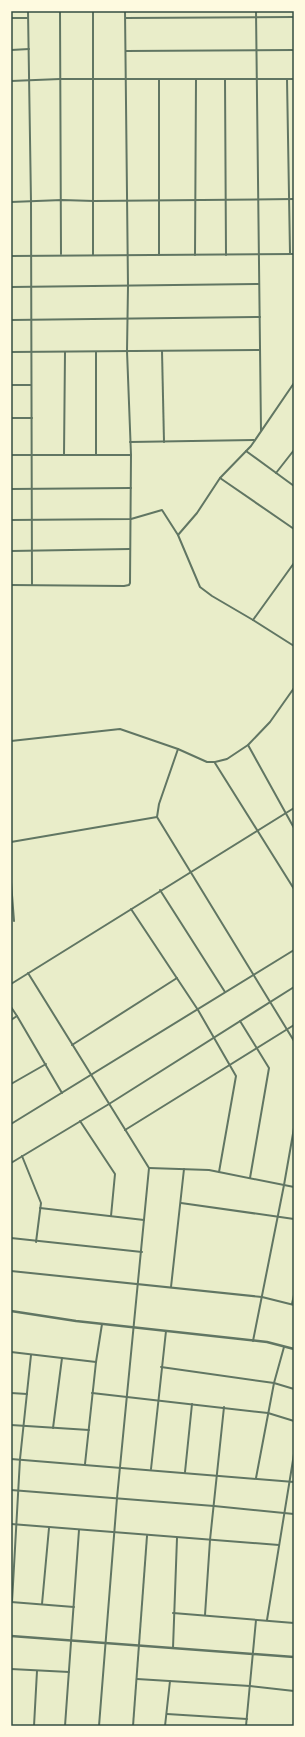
<svg xmlns="http://www.w3.org/2000/svg" width="305" height="1737" viewBox="0 0 305 1737" font-family="'Noto Serif',serif">
<rect width="100%" height="100%" fill="#e9edc9"/>
<g fill="none" stroke-linecap="round" stroke-linejoin="round">
<g stroke="#617663" stroke-width="2">
<polyline points="28,11 31,202 32,585"/>
<polyline points="60,11 61,254"/>
<polyline points="93,11 93,255"/>
<polyline points="256,11 261,431"/>
<polyline points="11,18 28,18"/>
<polyline points="126,18 294,17"/>
<polyline points="11,50 29,49"/>
<polyline points="126,51 294,50"/>
<polyline points="225,79 226,255"/>
<polyline points="287,79 290,253"/>
<polyline points="11,81 60,79 294,79"/>
<polyline points="11,202 62,200 94,201 294,199"/>
<polyline points="159,255 159,80"/>
<polyline points="195,255 196,80"/>
<polyline points="11,256 294,254"/>
<polyline points="11,287 259,284"/>
<polyline points="11,320 260,317"/>
<polyline points="162,351 164,442"/>
<polyline points="11,352 260,350"/>
<polyline points="96,352 96,455"/>
<polyline points="11,385 31,385"/>
<polyline points="11,418 32,418"/>
<polyline points="130,442 254,440"/>
<polyline points="246,451 294,486"/>
<polyline points="11,455 131,455"/>
<polyline points="64,455 65,352"/>
<polyline points="276,473 294,450"/>
<polyline points="220,478 294,529"/>
<polyline points="11,489 131,488"/>
<polyline points="11,520 131,519 162,510 178,535 200,587 212,596 253,620 294,646"/>
<polyline points="178,535 197,513 220,478 251,446 294,383"/>
<polyline points="11,551 130,549"/>
<polyline points="11,585 124,586 129,585 130,583 131,455 127,351 128,286 125,11"/>
<polyline points="253,620 294,563"/>
<polyline points="11,741 120,729 178,749 207,762 215,762 227,759 248,745 270,722 294,688"/>
<polyline points="248,745 294,828"/>
<polyline points="178,749 159,804 157,817 294,1041"/>
<polyline points="215,763 294,889"/>
<polyline points="11,842 157,817"/>
<polyline points="11,882 14,921"/>
<polyline points="160,890 225,992"/>
<polyline points="131,909 198,1010 236,1076 219,1172"/>
<polyline points="28,973 149,1168 117,1498 99,1726"/>
<polyline points="11,984 294,808"/>
<polyline points="11,1007 17,1016 62,1093"/>
<polyline points="11,1020 17,1016"/>
<polyline points="240,1021 269,1068 250,1178"/>
<polyline points="72,1045 177,978"/>
<polyline points="11,1084 46,1064"/>
<polyline points="80,1121 115,1174 111,1216"/>
<polyline points="11,1124 294,950"/>
<polyline points="125,1130 294,1025"/>
<polyline points="22,1156 41,1203 36,1242"/>
<polyline points="11,1163 109,1104 294,987"/>
<polyline points="149,1168 209,1170 294,1187"/>
<polyline points="181,1203 294,1219"/>
<polyline points="40,1208 144,1220"/>
<polyline points="11,1238 142,1252"/>
<polyline points="11,1271 262,1297 294,1305"/>
<polyline points="171,1287 184,1169"/>
<polyline points="292,1304 294,1295"/>
<polyline points="253,1341 284,1185 294,1128"/>
<polyline points="11,1352 96,1362"/>
<polyline points="161,1367 274,1383 294,1389"/>
<polyline points="11,1393 27,1394"/>
<polyline points="92,1393 268,1413 294,1421"/>
<polyline points="11,1425 89,1430"/>
<polyline points="53,1428 62,1358"/>
<polyline points="11,1459 294,1482"/>
<polyline points="85,1464 96,1362 102,1324"/>
<polyline points="151,1469 166,1331"/>
<polyline points="185,1472 192,1404"/>
<polyline points="256,1478 274,1383 284,1347"/>
<polyline points="11,1490 214,1506 294,1514"/>
<polyline points="11,1524 279,1545"/>
<polyline points="11,1602 74,1607"/>
<polyline points="12,1602 20,1459 31,1355"/>
<polyline points="42,1604 49,1528"/>
<polyline points="173,1613 294,1623"/>
<polyline points="205,1615 210,1540 224,1407"/>
<polyline points="267,1620 294,1454"/>
<polyline points="173,1648 177,1538"/>
<polyline points="11,1669 69,1672"/>
<polyline points="137,1679 250,1686 294,1691"/>
<polyline points="167,1714 247,1719"/>
<polyline points="34,1726 37,1671"/>
<polyline points="65,1726 79,1530"/>
<polyline points="133,1726 147,1536"/>
<polyline points="165,1726 170,1681"/>
<polyline points="246,1726 256,1620"/>
</g>
<g stroke="#617663" stroke-width="2.5">
<polyline points="11,1311 76,1321 267,1342 294,1349"/>
<polyline points="11,1636 294,1657"/>
</g>
</g>
<rect width="305" height="1737" fill="none" stroke="#fefae0" stroke-width="24"/>
<rect x="12" y="12" width="281" height="1713" fill="none" stroke="#344e41" stroke-width="1.5"/>
</svg>
